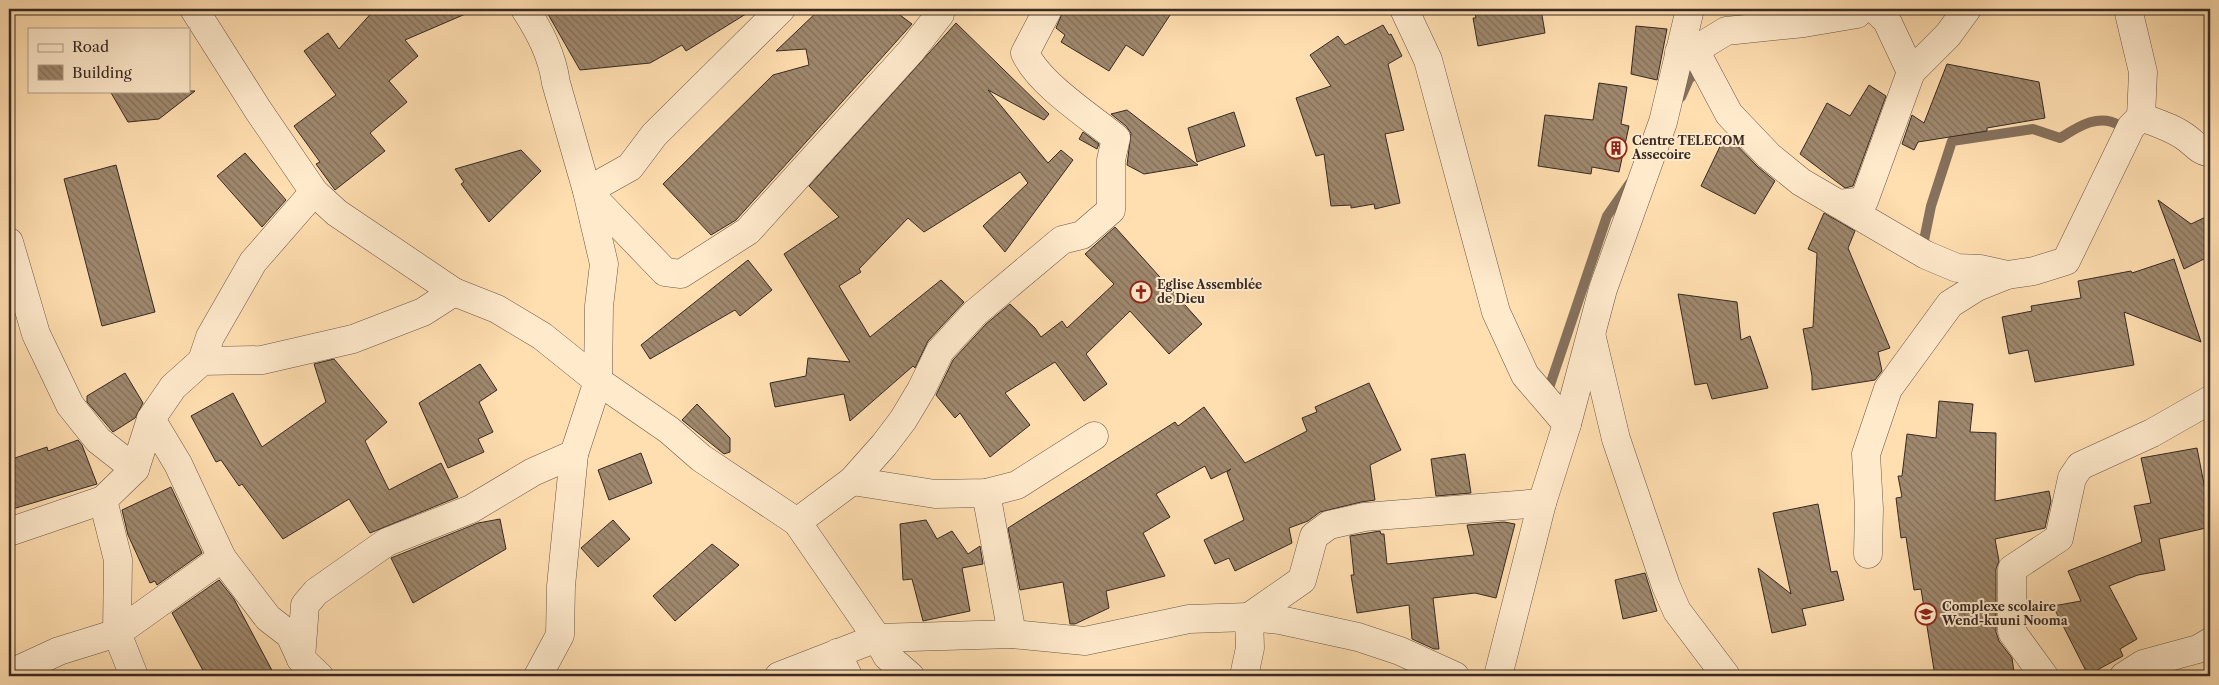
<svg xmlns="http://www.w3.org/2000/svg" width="2219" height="685" viewBox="0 0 2219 685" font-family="'Libre Caslon Text',serif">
<defs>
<pattern id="building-back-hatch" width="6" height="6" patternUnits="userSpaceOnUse" patternTransform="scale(1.25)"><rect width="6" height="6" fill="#9f886d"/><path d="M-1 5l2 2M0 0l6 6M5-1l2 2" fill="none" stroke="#826f59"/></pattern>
</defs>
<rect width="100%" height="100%" fill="#ffdeb0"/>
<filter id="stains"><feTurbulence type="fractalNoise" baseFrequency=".004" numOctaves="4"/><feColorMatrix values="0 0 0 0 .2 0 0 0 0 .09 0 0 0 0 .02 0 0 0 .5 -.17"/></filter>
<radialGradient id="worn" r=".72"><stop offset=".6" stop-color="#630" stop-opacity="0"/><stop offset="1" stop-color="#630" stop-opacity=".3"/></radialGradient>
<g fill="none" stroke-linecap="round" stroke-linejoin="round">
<g stroke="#86715c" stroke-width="10">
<polyline points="1681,97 1689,79 1702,68"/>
<path d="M 1920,249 L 1922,250 L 1931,206 L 1952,141 L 2033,129 L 2060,138 C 2078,127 2098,113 2119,125 L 2119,135"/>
<polyline points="1549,388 1607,216 1630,183"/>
</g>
</g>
<g fill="url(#building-back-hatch)" stroke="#372a25">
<polygon points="375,9 477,9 405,40 418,56 389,81 407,102 370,133 385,151 335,190 316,164 320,162 294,126 336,95 304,51 328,33 339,49"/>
<polygon points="545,9 754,9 686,51 682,45 650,63 580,70"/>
<polygon points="820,9 892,9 912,24 736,220 711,235 663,184 773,75 809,65 806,49 776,51"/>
<polygon points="1064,9 1174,9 1143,56 1126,45 1109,71 1061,42 1065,35 1056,28"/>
<polygon points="1474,9 1541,9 1545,33 1478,46 1473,18 1476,18"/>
<polygon points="956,23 1049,114 1044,120 988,90 1048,163 1061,150 1073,160 1005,252 983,226 1028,183 1020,172 924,232 908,218 859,269 861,272 839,286 870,337 941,280 964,302 928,341 915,368 913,366 850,421 844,394 775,407 770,383 806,376 808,358 850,362 784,254 839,217 809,186"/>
<polygon points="1383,25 1389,35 1391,34 1402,56 1388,64 1404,130 1385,134 1400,203 1375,209 1374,204 1351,208 1351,205 1331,206 1324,154 1316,156 1296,98 1331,86 1310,55 1338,36 1345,45"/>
<polygon points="1636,26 1667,29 1657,80 1631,74"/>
<polygon points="1947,64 2039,82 2045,118 1987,128 1987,131 1918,142 1914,150 1902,144 1912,115 1924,123"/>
<polygon points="1599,83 1627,87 1621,124 1629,126 1619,172 1592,167 1591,174 1538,166 1545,115 1593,120"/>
<polygon points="1869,85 1886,96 1853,186 1845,188 1800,154 1827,103 1850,116"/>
<polygon points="110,91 195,91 159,119 128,122"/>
<polygon points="1127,110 1198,165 1144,174 1127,165 1131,133 1126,126 1111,114"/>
<polygon points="1234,112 1245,146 1197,162 1188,128"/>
<polygon points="1083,132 1099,144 1097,149 1079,139"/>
<polygon points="1726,134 1758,167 1775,181 1755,214 1701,186"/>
<polygon points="521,150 541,171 489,222 461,184 464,182 455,169"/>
<polygon points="245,153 286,200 262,227 217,176"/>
<polygon points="116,165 155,312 102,326 64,179"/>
<polygon points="2158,200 2191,224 2210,215 2210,256 2184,269"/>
<polygon points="1824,213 1855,231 1848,248 1890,348 1878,352 1882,371 1875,380 1812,390 1812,376 1803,329 1813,327 1817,253 1808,249"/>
<polygon points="1115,227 1202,324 1169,354 1130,311 1086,354 1107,384 1084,401 1055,362 1005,393 1030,425 990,457 960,413 955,418 936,395 953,360 986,324 1010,304 1035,328 1041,337 1062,321 1067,328 1114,284 1085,254"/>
<polygon points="2174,259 2201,342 2124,312 2134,365 2035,382 2028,350 2009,354 2002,317 2032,311 2031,306 2081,298 2078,281 2131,271 2132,273"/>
<polygon points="748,260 772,290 740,316 735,310 650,359 641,345"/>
<polygon points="1678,294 1737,302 1741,340 1750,336 1768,388 1712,399 1707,383 1695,385"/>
<polygon points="334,359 387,422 365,441 389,490 441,463 458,497 370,533 349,499 283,539 242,484 239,486 221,460 216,462 191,416 233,393 262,447 326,402 314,364"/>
<polygon points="480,364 497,390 479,402 493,432 478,439 484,452 448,468 419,403"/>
<polygon points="125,373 143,403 135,418 113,432 87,402 87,396"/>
<polygon points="1369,383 1401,450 1370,465 1375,500 1361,502 1320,512 1308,521 1289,528 1292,543 1235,571 1229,558 1215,564 1204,540 1244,520 1227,472 1231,469 1211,479 1205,466 1156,494 1170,517 1143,533 1165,576 1106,591 1109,608 1075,624 1070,624 1063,582 1020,590 1008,528 1175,422 1178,426 1204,407 1245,463 1307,431 1302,418 1317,412 1315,407"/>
<polygon points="1939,401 1973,404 1970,432 1996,433 1995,501 2049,491 2051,501 2045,528 1995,539 1999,561 1996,569 1996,632 1999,641 2012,658 2014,672 1990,676 1935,676 1921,589 1914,590 1906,537 1901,538 1896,498 1902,497 1898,476 1902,476 1907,434 1936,438"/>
<polygon points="697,404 730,438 730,452 724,454 682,420"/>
<polygon points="78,440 82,445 97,484 9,510 9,460 47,447 48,451"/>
<polygon points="2197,448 2210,515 2210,527 2159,539 2165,570 2138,575 2109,586 2137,639 2120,649 2123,656 2088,675 2053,606 2081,601 2068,571 2142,542 2134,506 2151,503 2141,458"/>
<polygon points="641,453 652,483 609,500 598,470"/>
<polygon points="1465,454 1471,493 1436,496 1431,459"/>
<polygon points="171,487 202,553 157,585 155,581 150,583 128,535 122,510"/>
<polygon points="1818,504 1831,572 1837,571 1844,600 1802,609 1806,625 1772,633 1758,568 1791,594 1773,513"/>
<polygon points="500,519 506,549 413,603 391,558 478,523"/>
<polygon points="613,520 630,539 598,567 581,548"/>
<polygon points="926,520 937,539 952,531 968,554 980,546 983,564 962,568 970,611 923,621 912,579 903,580 900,524"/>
<polygon points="1504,522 1515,524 1496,598 1475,593 1433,598 1439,649 1434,649 1412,639 1409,605 1357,613 1351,575 1354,575 1350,536 1380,531 1381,534 1384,534 1387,564 1474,555 1467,525"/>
<polygon points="712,544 739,565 675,621 653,596"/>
<polygon points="1645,573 1657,611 1623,619 1615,580"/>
<polygon points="219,580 234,599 275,676 206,676 172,613"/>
</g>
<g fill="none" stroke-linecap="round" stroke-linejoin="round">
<g stroke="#695748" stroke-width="29">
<g id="minor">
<polyline points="194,9 258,110 314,192 337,213 454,292 497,309 542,336 598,381 669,430 701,458 797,522 877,638 887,656 910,676"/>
<path d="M 525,9 C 540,32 552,55 556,83 L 587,191 L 604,264 L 599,306 L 598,381 L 574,454 L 561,586 L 560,635 L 538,676"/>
<polyline points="781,9 654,135 630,167 587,191 665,272 681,274 748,231 911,51 940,14 938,9"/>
<polyline points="1404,9 1428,60 1496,312 1525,375 1567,424"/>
<polyline points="1875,9 1887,21 1911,72 1948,35 1967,9"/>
<path d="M 2128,9 L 2143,72 L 2141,117 C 2157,123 2174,128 2188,139 C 2197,146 2198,150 2210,153"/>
<polyline points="1695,50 1729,114 1769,156 1801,182 1926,255 1957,268 1980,269 2007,275"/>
<polyline points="1679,52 1695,50 1726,31 1804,23 1857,14 1857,9"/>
<polyline points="1839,204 1864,201 1911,72"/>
<polyline points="9,242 36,334 70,405 98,440 135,469"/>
<polyline points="1592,338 1616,439 1666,586 1677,611 1726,676"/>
<polyline points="202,361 210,337 253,262 314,192"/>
<polyline points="151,419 178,464 222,558 268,618 290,635 301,659 319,676"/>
<polyline points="852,481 935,494 986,493 1017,485 1094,436"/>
<polyline points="986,493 1012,634"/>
<polyline points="103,500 118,560 117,633 134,676"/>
<path d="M 797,522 L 852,481 L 884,445 L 903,420 L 921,390 L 940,351 L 975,313 L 1062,240 L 1082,235 L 1111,210 L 1111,160 L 1116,138 C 1089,116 1039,84 1025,53 L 1048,9"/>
<polyline points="9,532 103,500 135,469 151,419 173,387 202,361 262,360 353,339 423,312 454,292"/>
<polyline points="1868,554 1869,509 1866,454 1888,389 1950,304 1977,287 2007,275 2034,271 2066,261 2131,127 2141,117"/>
<polyline points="837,653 848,676"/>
<polyline points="301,659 305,605 316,592 387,542 471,509 533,472 574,454"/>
<polyline points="9,674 59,651 117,633 222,558"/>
<polyline points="779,676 877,638 1012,634 1085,641 1189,619 1249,617 1280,620 1358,637 1400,651 1455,676"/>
<polyline points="1244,676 1250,648 1249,617 1302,580 1314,536 1329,525 1364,517 1542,503"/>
<polyline points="1498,676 1542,503 1567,424 1603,289 1663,122 1690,9"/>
<polyline points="2044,676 2012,632 2012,569 2059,538 2072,478 2080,466 2152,433 2210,400"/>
<polyline points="2124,676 2143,664 2198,649 2210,642"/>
</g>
</g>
<use href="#minor" stroke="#ffeacc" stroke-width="28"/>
</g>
<defs>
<g id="building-ring" transform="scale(1.125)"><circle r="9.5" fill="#ffeacc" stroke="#8f2418" stroke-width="1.5"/><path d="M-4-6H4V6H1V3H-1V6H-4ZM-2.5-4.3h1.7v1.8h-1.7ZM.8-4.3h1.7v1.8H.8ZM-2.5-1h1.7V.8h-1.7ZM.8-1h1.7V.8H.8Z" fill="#8f2418"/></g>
<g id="church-ring" transform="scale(1.125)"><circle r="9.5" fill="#ffeacc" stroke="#8f2418" stroke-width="1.5"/><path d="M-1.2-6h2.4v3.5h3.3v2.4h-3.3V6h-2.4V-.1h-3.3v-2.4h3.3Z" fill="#8f2418"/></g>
<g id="school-ring" transform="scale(1.125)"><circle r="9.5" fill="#ffeacc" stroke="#8f2418" stroke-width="1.5"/><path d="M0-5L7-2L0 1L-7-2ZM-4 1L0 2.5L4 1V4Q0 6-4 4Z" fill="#8f2418"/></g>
</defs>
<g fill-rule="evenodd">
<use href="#building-ring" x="1616" y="148"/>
<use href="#church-ring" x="1141" y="292"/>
<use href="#school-ring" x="1926" y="614"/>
</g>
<g text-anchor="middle" stroke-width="4" stroke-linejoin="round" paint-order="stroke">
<g font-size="12" font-weight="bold" fill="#372a25" stroke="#ffeacc" text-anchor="start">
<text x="1632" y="145">Centre TELECOM<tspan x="1632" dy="14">Assecoire</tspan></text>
<text x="1157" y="289">Eglise Assemblée<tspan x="1157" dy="14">de Dieu</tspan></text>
<text x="1942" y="611">Complexe scolaire<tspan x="1942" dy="14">Wend-kuuni Nooma</tspan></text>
</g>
</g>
<rect width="2219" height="685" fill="none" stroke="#ffdeb0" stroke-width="30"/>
<rect x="10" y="10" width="2199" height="665" fill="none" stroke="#372a25" stroke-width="2.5"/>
<rect x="15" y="15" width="2189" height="655" fill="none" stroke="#372a25"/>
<rect x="28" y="28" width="162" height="65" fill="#ffeacc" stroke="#af9d89"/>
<rect x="38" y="44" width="25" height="8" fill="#ffeacc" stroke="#af9d89"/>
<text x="72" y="52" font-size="15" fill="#372a25">Road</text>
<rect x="38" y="65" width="25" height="15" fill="url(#building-back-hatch)" stroke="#af9d89"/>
<text x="72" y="78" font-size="15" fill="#372a25">Building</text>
<rect width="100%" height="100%" filter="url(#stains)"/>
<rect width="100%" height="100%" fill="url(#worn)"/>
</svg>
